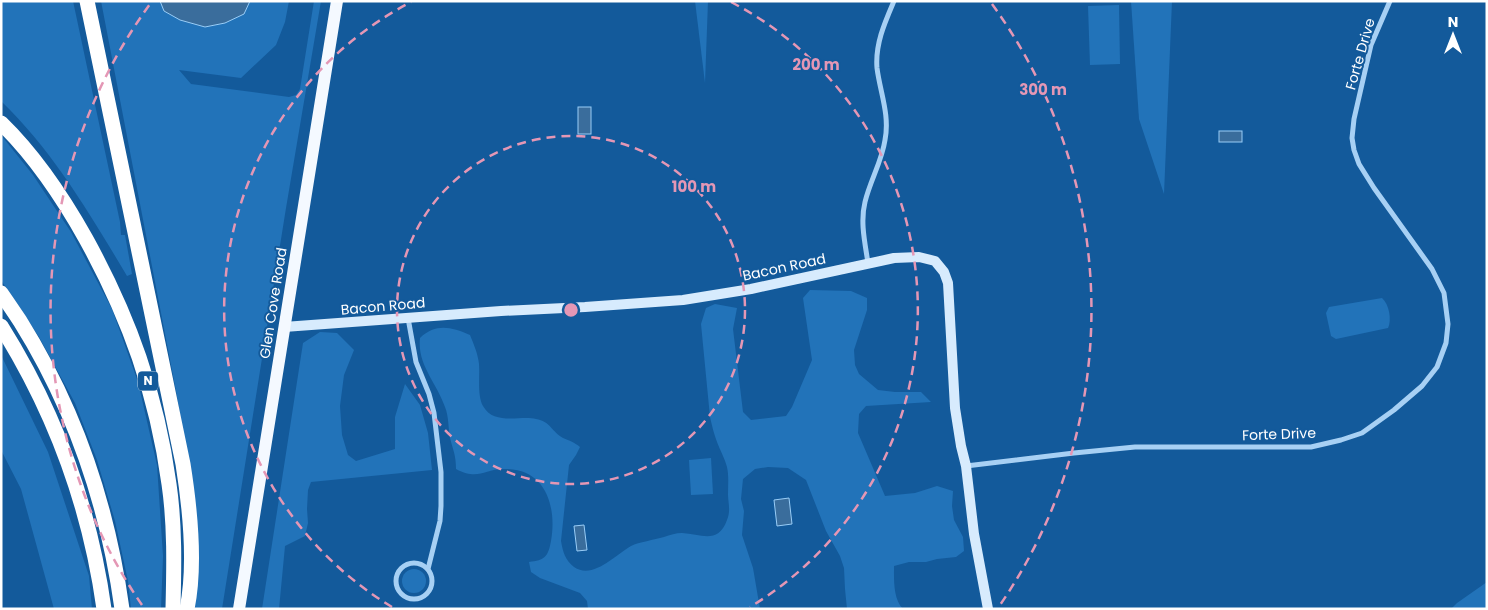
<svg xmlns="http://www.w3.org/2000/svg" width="1488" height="610" viewBox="0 0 1488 610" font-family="Poppins,sans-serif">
<rect width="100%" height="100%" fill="#135a9b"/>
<g fill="#2273b9">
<path d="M 1,1 L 73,1 L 120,222 L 121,235 L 125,235 L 132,274 L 127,276 C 90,214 53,151 1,101 Z"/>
<polygon points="101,1 289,1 285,22 276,45 241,78 179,70 191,84 289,97 296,95 300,89 314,1 321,1 286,208 222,609 194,609 193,490 176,391"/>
<polygon points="695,1 708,1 705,83"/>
<polygon points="1131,1 1172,1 1164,194 1139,119"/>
<polygon points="1119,5 1120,64 1090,65 1088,6"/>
<polygon points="1,135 33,175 71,232 112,309 138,382 157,465 163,556 161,609 131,609 128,581 115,521 97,460 75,403 39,337 1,280"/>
<path d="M 810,290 L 851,291 L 867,298 L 867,310 L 854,350 L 855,365 L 859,374 L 878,390 L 895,392 L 921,392 L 931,402 L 866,406 L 859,414 L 858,433 L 885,496 L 915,493 L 937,486 L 953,491 L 952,506 L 954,520 L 963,537 L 964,551 L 956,557 L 937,559 L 926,562 L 909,562 L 894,566 C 894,579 893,599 903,609 L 847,609 L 845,589 L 844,568 L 840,556 L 826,531 L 806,480 L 788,468 L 768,467 L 755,469 L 743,479 L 741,499 L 744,511 L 742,535 L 753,568 L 760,609 L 588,609 L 587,601 L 580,593 L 540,578 L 531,572 L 529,562 C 545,560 548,557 551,541 C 557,507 546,468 504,469 C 483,469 479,481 456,469 C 456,455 453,450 450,438 C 448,428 449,417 445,407 C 437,383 417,365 420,338 C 436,323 451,327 470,335 C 474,345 478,354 479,364 C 480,376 477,395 483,406 C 494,426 521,415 536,419 C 550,421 552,432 563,438 C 570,441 574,442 580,447 L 576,455 L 569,465 L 561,541 C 563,552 565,560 574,567 C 593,580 615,555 631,546 C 639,542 654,540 664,537 C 670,535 676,533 682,533 C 701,534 718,545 727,520 C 731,511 728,502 728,494 C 728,485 729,476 727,467 C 725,459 720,450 717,442 C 714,434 712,426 710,417 L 701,324 L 706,308 L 715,304 L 737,308 L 733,329 L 743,412 L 751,420 L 786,416 L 792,407 L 812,360 L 803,298 Z"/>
<path d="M 1382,298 C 1389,304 1392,320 1388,328 L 1336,339 L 1331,336 L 1326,313 L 1329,307 Z"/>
<polygon points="320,332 337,333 354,350 344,375 340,406 342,435 348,455 356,461 395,449 395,417 405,384 420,405 428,433 432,470 311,482 308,490 307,509 308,523 305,536 285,546 279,609 262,609 303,343"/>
<polygon points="1,355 48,452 89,576 92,609 54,609 21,489 1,450"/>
<polygon points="711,458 713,494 691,495 689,460"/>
<circle cx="414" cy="581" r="12"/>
<polygon points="1487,582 1487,609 1451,609 1457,603"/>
</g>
<g fill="#3a6d9c" stroke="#99cdf7">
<polygon points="160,1 250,1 244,14 225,23 205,27 180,20 164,11"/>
<rect x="578" y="107" width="13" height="27"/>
<rect x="1219" y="131" width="23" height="11"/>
<polygon points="789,498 792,524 777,526 774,500"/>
<polygon points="584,525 587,550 577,551 574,526"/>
</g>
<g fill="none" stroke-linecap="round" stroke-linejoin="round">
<g stroke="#a7d0f4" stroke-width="5">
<path d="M 868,263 C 865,243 860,222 865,202 C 870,181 882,161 885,140 C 890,115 880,92 877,68 C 875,44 885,22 894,1"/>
<polyline points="408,318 416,362 429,394 434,413 441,472 441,506 440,521 428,569"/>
<polyline points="966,466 1074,453 1135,447 1311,447 1341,440 1362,433 1394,410 1422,386 1437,367 1446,343 1448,324 1444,293 1432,269 1374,188 1359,164 1354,150 1352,138 1354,119 1371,45 1390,1"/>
<circle cx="414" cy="581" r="18"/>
</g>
<polyline stroke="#d7ebfd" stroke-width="10" points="284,327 501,311 585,307 683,300 751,289 894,258 919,257 935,261 944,272 948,283 955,408 961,446 966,466 974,534 988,609"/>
<polyline stroke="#f4f9ff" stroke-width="12" points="239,609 337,1"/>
<g stroke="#fff" stroke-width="15">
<path d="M 87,1 L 183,464 C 190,508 196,565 187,609"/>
<path d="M 1,123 C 35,156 63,198 86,239 C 129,317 157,395 169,484 C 175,525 174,567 173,609"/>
<path d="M 1,293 C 8,303 14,312 20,321 C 75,409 108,507 122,609"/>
<path d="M 1,326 C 55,412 90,508 104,609"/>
</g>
</g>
<g fill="none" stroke="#e497b5" stroke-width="2.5" stroke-dasharray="9 6">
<circle cx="571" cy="310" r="174"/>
<path d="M392 607A347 347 0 0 1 411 2M731 2A347 347 0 0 1 750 607"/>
<path d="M142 605A521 521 0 0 1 150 4M992 4A521 521 0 0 1 1000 605"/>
</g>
<g text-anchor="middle" stroke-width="4" stroke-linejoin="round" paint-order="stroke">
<rect fill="#135a9b" stroke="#b8cee1" stroke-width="1" x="138" y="371.5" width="20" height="19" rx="4"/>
<g font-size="12" font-weight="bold" fill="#fff">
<text x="148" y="385">N</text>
</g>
<g font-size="14" fill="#fff" stroke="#135a9b">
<text transform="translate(1360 54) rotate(-74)" y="5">Forte Drive</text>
<text transform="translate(784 267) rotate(-12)" y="5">Bacon Road</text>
<text transform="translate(273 303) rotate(-81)" y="5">Glen Cove Road</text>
<text transform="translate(383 306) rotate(-5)" y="5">Bacon Road</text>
<text transform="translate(1279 434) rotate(-2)" y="5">Forte Drive</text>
</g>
</g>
<circle cx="571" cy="310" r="8" fill="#e497b5" stroke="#135a9b" stroke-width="2.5"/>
<g font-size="15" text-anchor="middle" font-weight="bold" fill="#e497b5" stroke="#135a9b" stroke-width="4" stroke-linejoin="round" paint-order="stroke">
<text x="816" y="70">200 m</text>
<text x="1043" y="95">300 m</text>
<text x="694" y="192">100 m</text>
</g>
<rect width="1488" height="610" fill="none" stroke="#ffffff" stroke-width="5"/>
<g transform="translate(1453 35)" stroke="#135a9b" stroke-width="4" paint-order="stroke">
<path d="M0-4L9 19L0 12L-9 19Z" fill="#ffffff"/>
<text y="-8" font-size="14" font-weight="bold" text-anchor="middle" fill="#ffffff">N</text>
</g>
</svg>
